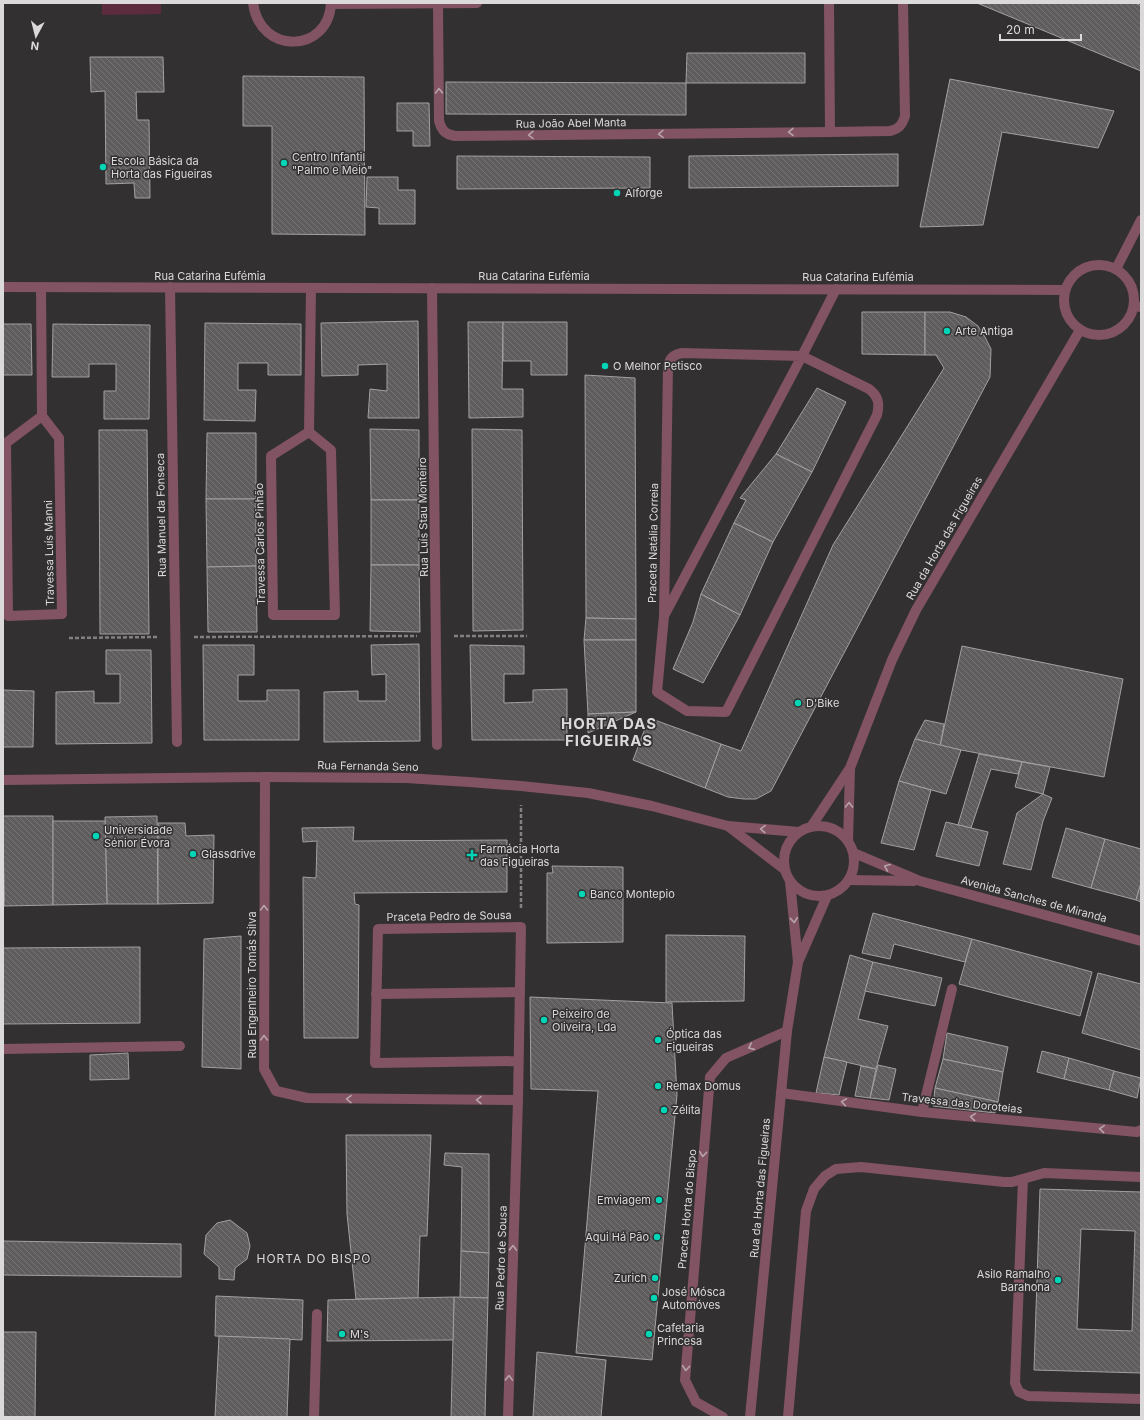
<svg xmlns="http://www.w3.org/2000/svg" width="1144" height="1420" viewBox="0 0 1144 1420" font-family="Inter,sans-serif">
<defs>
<pattern id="building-back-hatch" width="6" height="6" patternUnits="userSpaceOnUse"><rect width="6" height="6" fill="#605d5e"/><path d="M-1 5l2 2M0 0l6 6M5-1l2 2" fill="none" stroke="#767474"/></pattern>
</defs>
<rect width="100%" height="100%" fill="#333031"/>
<polygon fill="#5c2b3e" points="102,3 161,3 161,14 102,15"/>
<g fill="url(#building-back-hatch)" stroke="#a4a0a1" fill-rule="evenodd">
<polygon points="977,3 1135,3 1141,6 1141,71"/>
<polygon points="687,53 805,53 805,83 686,83"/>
<polygon points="90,57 163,57 164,92 136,92 137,120 149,120 150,198 135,198 134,183 106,184 105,91 91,92"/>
<polygon points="243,76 364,77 365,235 272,234 272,126 243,126"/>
<polygon points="950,79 1114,111 1098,148 1002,132 983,225 920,227"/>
<polygon points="446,82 686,83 686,115 446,114"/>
<polygon points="397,103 429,103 430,146 413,146 413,131 397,131"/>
<polygon points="898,154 898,186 689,188 689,156"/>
<polygon points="457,156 650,157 650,188 457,189"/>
<polygon points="367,177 398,177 398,190 415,190 415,224 379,224 379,208 366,207"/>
<polygon points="862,312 925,312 925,355 862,354"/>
<polygon points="925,312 950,312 966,317 978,326 985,337 991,349 990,377 771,791 756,799 744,799 728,797 705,788 721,744 741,751 833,545 944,368 936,355 925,355"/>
<polygon points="418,321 419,418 368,418 370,389 387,391 387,364 358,365 358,375 322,376 321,323"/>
<polygon points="468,322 503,322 502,389 523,389 523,417 469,418"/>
<polygon points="503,322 567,322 567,375 531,375 531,361 503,361"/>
<polygon points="205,323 301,324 301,375 268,375 268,363 238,363 238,390 256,390 255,421 204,420"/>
<polygon points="3,324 31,324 32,375 3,375"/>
<polygon points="53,324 150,325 149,419 104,419 104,391 116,391 116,364 89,364 89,377 52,377"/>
<polygon points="585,375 635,378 636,619 586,618"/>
<polygon points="817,388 846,402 812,472 776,454"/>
<polygon points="370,429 419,430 419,500 371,500"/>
<polygon points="472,429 522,430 523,630 473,631"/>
<polygon points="99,430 147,430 149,634 100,634"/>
<polygon points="207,433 256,433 256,499 206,499"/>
<polygon points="776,454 812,472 773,542 734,523 746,500 740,498"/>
<polygon points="206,499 256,499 256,566 207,567"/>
<rect x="371" y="500" width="48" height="65"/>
<polygon points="734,523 773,542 740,615 701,594"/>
<polygon points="371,565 419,565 420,632 370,631"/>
<polygon points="256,566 257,632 208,632 207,567"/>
<polygon points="701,594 740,615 703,683 673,669 693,622"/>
<polygon points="586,618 636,619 636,640 584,640"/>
<polygon points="584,640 636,640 636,712 588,714"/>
<polygon points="419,644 420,741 324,742 324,692 358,691 358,701 386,701 386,674 372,675 371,645"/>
<polygon points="203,645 254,645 254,675 238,675 238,701 267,701 267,690 299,690 299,740 204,740"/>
<polygon points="470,645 524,646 524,674 504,674 504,703 533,702 533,690 567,689 567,740 472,740"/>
<polygon points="962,646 1123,679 1104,777 940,746"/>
<polygon points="106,650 151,650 152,743 56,744 56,692 94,691 94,703 120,703 120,674 106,674"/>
<polygon points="3,690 34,691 33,747 3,747"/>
<polygon points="636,712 588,733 588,714"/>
<polygon points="649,718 721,744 705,788 633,760"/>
<polygon points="925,720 944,724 940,746 915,739"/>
<polygon points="915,739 961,750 946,794 899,781"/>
<polygon points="979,754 1022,762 1018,774 991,769 971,828 958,825"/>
<polygon points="1022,762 1050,767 1043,794 1015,787"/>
<polygon points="899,781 931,790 914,850 881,843"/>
<polygon points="1043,794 1052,798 1043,821 1031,870 1003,864 1017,813"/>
<polygon points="3,816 53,816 53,905 4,906"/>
<polygon points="157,816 158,904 107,904 105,817"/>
<polygon points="3,819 4,902 3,902"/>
<polygon points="53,821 105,821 107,904 53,905"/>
<polygon points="946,822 988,832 979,866 936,856"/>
<polygon points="158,823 185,823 186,836 214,835 213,903 158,904"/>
<polygon points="354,827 353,841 507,840 507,892 354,893 355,904 359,905 358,1038 304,1038 303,877 316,878 317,841 303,842 302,828"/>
<polygon points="1066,828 1105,839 1091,888 1052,877"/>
<polygon points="1105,839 1141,849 1141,883 1136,900 1091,888"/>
<polygon points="552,866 623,867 623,942 547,943 547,873 553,873"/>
<polygon points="1141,883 1141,902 1136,900"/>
<polygon points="873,913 972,939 965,962 894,944 890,959 862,953"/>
<polygon points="666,935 745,936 744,1001 666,1002"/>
<polygon points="241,936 241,1069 202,1067 204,939"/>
<polygon points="972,939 1092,972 1080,1016 959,984"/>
<polygon points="140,947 140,1023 3,1024 3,948"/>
<polygon points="850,955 873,962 858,1019 888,1026 876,1069 824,1057"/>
<polygon points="873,962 942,978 935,1006 865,991"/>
<polygon points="1098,973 1141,984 1141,1050 1082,1033"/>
<polygon points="530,997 672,1003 677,1095 652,1360 576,1353 598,1091 531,1089"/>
<polygon points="947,1033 1008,1047 1003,1072 943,1059"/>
<polygon points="1042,1051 1069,1058 1064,1079 1037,1072"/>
<polygon points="128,1053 129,1079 90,1080 90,1055"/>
<polygon points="824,1057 847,1062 839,1095 816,1093"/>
<polygon points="1069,1058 1114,1071 1109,1090 1064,1079"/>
<polygon points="943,1059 1003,1072 998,1102 935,1088"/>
<polygon points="878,1065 896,1069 889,1100 870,1098"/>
<polygon points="861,1066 876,1069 870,1098 855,1096"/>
<polygon points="1114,1071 1141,1078 1137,1098 1109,1090"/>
<polygon points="935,1088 998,1102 995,1113 933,1106"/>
<polygon points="346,1135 431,1135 427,1236 420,1236 418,1298 356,1299 347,1214"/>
<polygon points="445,1153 489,1154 489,1253 461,1251 462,1167 444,1165"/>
<path d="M 1040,1189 L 1141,1192 L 1141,1373 L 1034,1370 ZM 1081,1229 L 1135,1231 L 1132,1331 L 1077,1329 Z"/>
<polygon points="230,1220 247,1233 250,1246 247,1259 235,1268 234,1280 219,1279 219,1267 204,1254 206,1235 217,1223"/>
<polygon points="3,1241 181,1244 181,1277 3,1275"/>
<polygon points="461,1251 489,1253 488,1298 460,1298"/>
<polygon points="216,1296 303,1300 302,1340 215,1336"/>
<polygon points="454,1297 488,1298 485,1417 451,1417"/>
<polygon points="454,1297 453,1340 327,1341 328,1300"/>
<polygon points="3,1332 36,1332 35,1417 3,1417"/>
<polygon points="219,1336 290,1339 287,1417 215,1417"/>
<polygon points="537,1352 606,1360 601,1417 533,1417"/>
</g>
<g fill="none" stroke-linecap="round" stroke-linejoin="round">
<g stroke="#828080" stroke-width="2.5" stroke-dasharray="4 2" stroke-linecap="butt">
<polyline points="454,636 527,636"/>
<polyline points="194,637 417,636"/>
<polyline points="69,638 157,637"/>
<polyline points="521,908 521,805"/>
</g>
<g stroke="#815363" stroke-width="10">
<polyline points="41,287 42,416 6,443 8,616 62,614 59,438 42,416"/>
<polyline points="1134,306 1141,307"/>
<polyline points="309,432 331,450 335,615 273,615 271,456 309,432 311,288"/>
<polyline points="376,994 520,992"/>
<polyline points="3,1049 180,1046"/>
<polyline points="1023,1179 1015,1383 1019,1392 1028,1396 1141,1399"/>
<polyline points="314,1417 317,1314"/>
<polyline points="723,1417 696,1402 685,1380 710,1077 726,1058 787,1031"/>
<polyline points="788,1417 806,1211 814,1189 825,1176 836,1169 861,1167 1004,1182 1012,1182 1044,1173 1141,1177"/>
</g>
<g stroke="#815363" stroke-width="10">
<path d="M 253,3 C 260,56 329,53 331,3"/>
<path d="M 829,3 L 830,132 L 890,131 C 899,129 902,125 905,116 L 903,3"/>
<polyline points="331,4 477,3"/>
<path d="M 438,4 L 439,121 C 442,131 445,134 455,136 L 830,132"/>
<polyline points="3,287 1065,290"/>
<polyline points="170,287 177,742"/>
<polyline points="432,288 437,745"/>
<path d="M 664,616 L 657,692 L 687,711 L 726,712 L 877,415 C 880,403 878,396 869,389 L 802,356 L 682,353 C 673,355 670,358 668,366 L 664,616 L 802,356 L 836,289"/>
<polyline points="265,777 264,1069 276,1091 307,1098 518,1100"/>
<polyline points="3,780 265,777 406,778 469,782 521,786 588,793 652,806 728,826 799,832"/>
<polyline points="728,826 784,869"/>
<polyline points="854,853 920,881 1141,941"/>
<polyline points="849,880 914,881"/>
<polyline points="781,1093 922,1112 1137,1132 1141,1130"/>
<polyline points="922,1112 952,989"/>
<polyline points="508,1417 518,1100 521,927 378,929 375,1063 518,1061"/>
</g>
<g stroke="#815363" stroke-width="10">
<circle cx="1099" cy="300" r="35"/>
<polyline points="1116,269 1141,220"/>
<circle cx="819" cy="861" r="35"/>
<polyline points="811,827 850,768 892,660 916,610 1080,330"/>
<polyline points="848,841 850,769"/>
<polyline points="799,960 827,896"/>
<polyline points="750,1417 787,1031 798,962 790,881"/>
</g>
</g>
<defs><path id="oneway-chevron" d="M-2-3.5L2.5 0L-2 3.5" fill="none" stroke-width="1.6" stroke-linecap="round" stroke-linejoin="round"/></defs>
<g stroke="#b7a3aa">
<use href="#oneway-chevron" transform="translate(439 91) rotate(-91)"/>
<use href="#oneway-chevron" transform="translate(791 132) rotate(179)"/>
<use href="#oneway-chevron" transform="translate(661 134) rotate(179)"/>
<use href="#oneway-chevron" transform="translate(531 135) rotate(179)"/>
<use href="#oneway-chevron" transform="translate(849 805) rotate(-89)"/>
<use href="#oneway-chevron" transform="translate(763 829) rotate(-176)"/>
<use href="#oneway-chevron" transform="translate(887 867) rotate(-157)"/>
<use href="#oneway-chevron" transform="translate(264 908) rotate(-90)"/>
<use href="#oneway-chevron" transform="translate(794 920) rotate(84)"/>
<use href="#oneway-chevron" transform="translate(264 1038) rotate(-90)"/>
<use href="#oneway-chevron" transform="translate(751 1047) rotate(156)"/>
<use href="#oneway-chevron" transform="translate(349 1099) rotate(-179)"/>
<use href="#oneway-chevron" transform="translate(479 1100) rotate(-179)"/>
<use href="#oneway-chevron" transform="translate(844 1102) rotate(-172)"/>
<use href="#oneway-chevron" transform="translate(973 1117) rotate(-175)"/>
<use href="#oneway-chevron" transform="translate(1102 1129) rotate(-175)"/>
<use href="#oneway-chevron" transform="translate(703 1154) rotate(95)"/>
<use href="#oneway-chevron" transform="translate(513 1248) rotate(-88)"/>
<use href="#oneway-chevron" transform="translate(686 1368) rotate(95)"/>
<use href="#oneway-chevron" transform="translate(509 1378) rotate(-88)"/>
</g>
<g fill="#00d5b7" stroke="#333031" stroke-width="1.5">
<circle cx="284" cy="163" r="4"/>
<circle cx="103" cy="167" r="4"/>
<circle cx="617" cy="193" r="4"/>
<circle cx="947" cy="331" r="4"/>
<circle cx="605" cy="366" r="4"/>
<circle cx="798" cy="703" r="4"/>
<circle cx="96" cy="836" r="4"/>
<circle cx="193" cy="854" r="4"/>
<path d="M470 849h4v4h4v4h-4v4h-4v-4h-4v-4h4z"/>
<circle cx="582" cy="894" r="4"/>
<circle cx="544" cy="1020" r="4"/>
<circle cx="658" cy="1040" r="4"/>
<circle cx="658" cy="1086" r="4"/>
<circle cx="664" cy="1110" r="4"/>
<circle cx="659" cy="1200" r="4"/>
<circle cx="657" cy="1237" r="4"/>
<circle cx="655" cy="1278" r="4"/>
<circle cx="1058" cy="1280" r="4"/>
<circle cx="654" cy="1298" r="4"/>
<circle cx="342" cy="1334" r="4"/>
<circle cx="649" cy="1334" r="4"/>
</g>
<g text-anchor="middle" stroke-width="3" stroke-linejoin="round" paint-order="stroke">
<g font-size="11" fill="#dbd9d9" stroke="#333031">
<text transform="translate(571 123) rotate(-1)" y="4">Rua João Abel Manta</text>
<text x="210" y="280">Rua Catarina Eufémia</text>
<text x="534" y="280">Rua Catarina Eufémia</text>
<text x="858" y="281">Rua Catarina Eufémia</text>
<text transform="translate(161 515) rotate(-91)" y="4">Rua Manuel da Fonseca</text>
<text transform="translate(423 517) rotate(-91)" y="4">Rua Luís Stau Monteiro</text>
<text transform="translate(944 538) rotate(-60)" y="4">Rua da Horta das Figueiras</text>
<text transform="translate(653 543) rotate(-89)" y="4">Praceta Natália Correia</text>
<text transform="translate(260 544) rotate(-91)" y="4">Travessa Carlos Pinhão</text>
<text transform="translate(49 553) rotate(-91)" y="4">Travessa Luís Manni</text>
<text transform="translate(368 766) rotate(1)" y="4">Rua Fernanda Seno</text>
<text transform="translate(1034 899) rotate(15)" y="4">Avenida Sanches de Miranda</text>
<text transform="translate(449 916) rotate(-1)" y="4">Praceta Pedro de Sousa</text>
<text transform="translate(252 985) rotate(-90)" y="4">Rua Engenheiro Tomás Silva</text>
<text transform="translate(962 1103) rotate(6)" y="4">Travessa das Doroteias</text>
<text transform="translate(760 1188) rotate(-85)" y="4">Rua da Horta das Figueiras</text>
<text transform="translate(687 1209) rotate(-85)" y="4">Praceta Horta do Bispo</text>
<text transform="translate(501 1258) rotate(-88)" y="4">Rua Pedro de Sousa</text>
</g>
<g font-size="11" fill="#dbd9d9" stroke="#333031" text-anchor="start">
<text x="292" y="161">Centro Infantil<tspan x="292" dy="13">"Palmo e Meio"</tspan></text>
<text x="111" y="165">Escola Básica da<tspan x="111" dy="13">Horta das Figueiras</tspan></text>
<text x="625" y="197">Alforge</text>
<text x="955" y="335">Arte Antiga</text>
<text x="613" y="370">O Melhor Petisco</text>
<text x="806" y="707">D'Bike</text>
<text x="104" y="834">Universidade<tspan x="104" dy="13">Sénior Évora</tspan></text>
<text x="480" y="853">Farmácia Horta<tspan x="480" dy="13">das Figueiras</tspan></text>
<text x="201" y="858">Glassdrive</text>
<text x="590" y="898">Banco Montepio</text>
<text x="552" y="1018">Peixeiro de<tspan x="552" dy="13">Oliveira, Lda</tspan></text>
<text x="666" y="1038">Óptica das<tspan x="666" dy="13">Figueiras</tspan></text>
<text x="666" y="1090">Remax Domus</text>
<text x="672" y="1114">Zélita</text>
<text x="651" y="1204" text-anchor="end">Emviagem</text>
<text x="649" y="1241" text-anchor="end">Aqui Há Pão</text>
<text x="1050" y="1278" text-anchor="end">Asilo Ramalho<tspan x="1050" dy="13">Barahona</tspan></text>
<text x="647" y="1282" text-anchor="end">Zurich</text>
<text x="662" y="1296">José Mósca<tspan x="662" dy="13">Automóves</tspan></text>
<text x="657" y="1332">Cafetaria<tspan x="657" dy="13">Princesa</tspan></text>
<text x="350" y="1338">M's</text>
</g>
<g font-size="12" letter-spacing="1" fill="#dbd9d9" stroke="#333031">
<text x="314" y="1263">HORTA DO BISPO</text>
</g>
<g font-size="15" font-weight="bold" letter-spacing="1" fill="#dbd9d9" stroke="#333031">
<text x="609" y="729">HORTA DAS<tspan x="609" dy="17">FIGUEIRAS</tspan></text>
</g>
</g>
<rect width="1144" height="1420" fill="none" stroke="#dbd9d9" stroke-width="8"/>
<g transform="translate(36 36) rotate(187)" stroke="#333031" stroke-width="3" paint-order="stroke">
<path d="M0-3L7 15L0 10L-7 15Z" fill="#dbd9d9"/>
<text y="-6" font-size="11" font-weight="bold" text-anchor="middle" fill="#dbd9d9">N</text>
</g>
<path d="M1000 34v6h81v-6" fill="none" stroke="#dbd9d9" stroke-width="2"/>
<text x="1006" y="34" font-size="12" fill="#dbd9d9" stroke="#333031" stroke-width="3" paint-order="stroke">20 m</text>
</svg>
